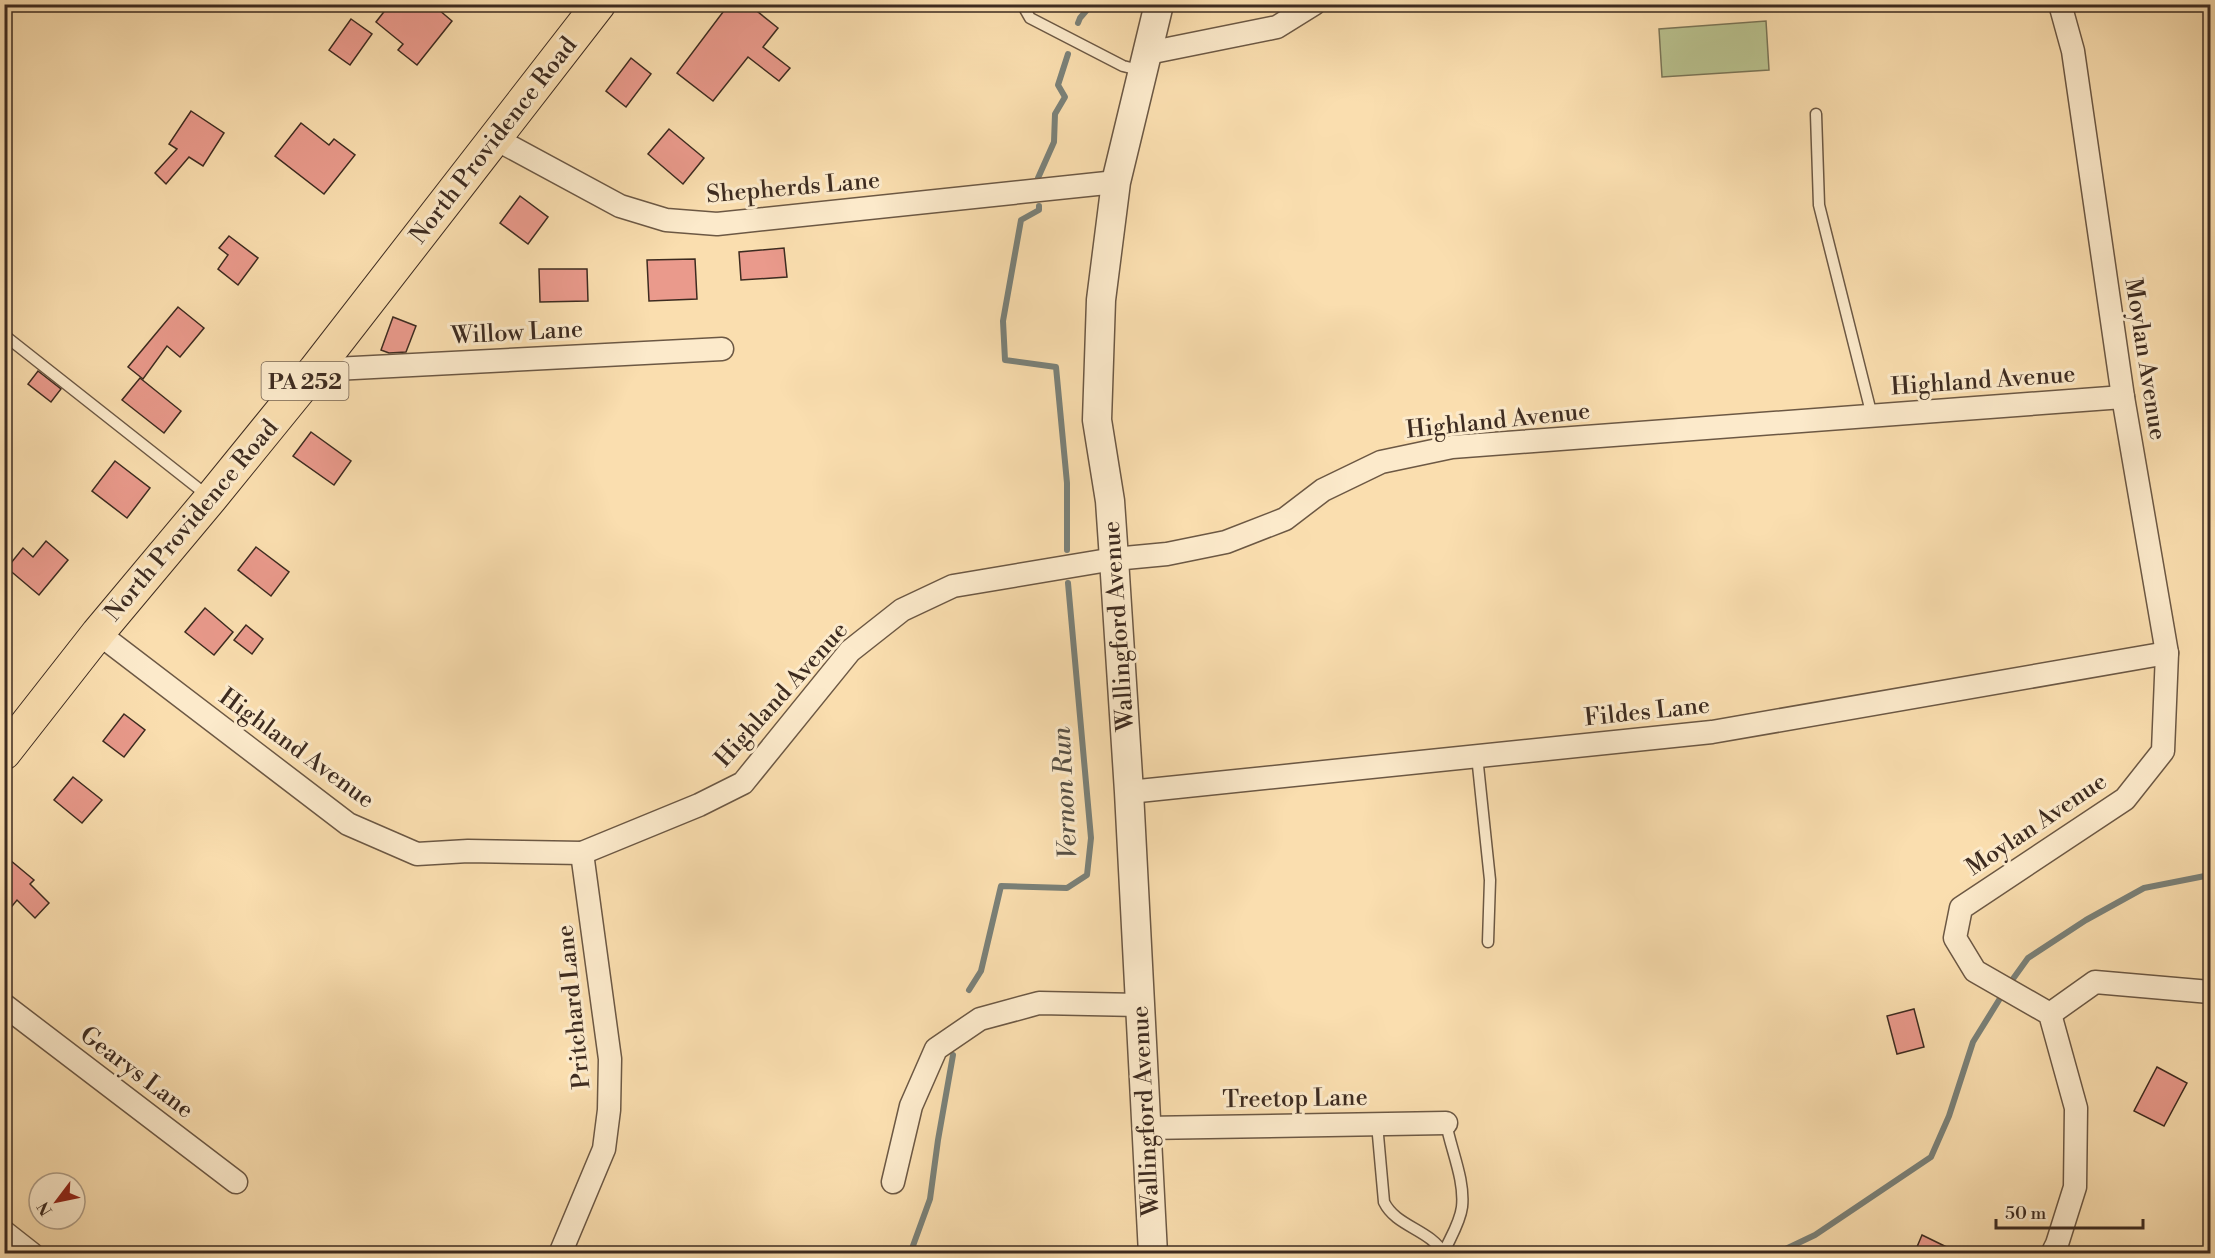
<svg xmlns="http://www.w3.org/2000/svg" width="2215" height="1258" viewBox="0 0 2215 1258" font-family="'Libre Bodoni',serif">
<rect width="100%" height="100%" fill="#fadeaf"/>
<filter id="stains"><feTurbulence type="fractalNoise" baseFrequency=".00333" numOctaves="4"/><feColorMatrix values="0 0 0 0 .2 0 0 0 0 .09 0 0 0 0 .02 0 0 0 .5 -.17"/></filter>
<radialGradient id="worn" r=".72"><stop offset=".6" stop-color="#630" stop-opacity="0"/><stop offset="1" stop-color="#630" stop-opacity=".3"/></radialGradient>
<polygon fill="#b9c28f" stroke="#7b7658" stroke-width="1.5" points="1766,21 1769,70 1662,77 1659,29"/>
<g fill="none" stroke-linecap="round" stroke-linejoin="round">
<g stroke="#7a8179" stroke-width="6">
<polyline points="1078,23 1080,18 1092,4"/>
<polyline points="1038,178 1054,142 1055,114 1065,97 1058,85 1068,54"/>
<polyline points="1039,206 1039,210 1021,220 1003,321 1005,360 1056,367 1067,483 1067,550"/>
<polyline points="2010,983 2028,958 2086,920 2144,888 2210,875"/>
<polyline points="969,990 981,971 1001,886 1067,888 1087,875 1091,838 1068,583"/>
<polyline points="910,1254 930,1199 938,1140 953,1055"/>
<polyline points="1775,1254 1815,1235 1931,1157 1949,1116 1973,1042 2004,992"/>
</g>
</g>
<g fill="#ea9a8c" stroke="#3d2b20" stroke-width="1.5">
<polygon points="390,4 418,4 426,11 432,4 452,21 417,65 398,50 403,44 376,22"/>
<polygon points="729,4 748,4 778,28 763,47 790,68 779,81 748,57 713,101 677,73"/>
<polygon points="351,19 372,34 350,65 329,50"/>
<polygon points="631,58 651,74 626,107 606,91"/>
<polygon points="191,111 224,133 203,166 189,157 166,184 155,173 177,149 169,144"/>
<polygon points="301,123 329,145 334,139 355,155 324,194 275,156"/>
<polygon points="669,129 704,158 683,184 648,154"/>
<polygon points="520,196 548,217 528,244 500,223"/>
<polygon points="229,236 258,258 238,285 218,269 228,255 219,248"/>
<polygon points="784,248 787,277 741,280 739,252"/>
<polygon points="695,259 697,299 649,301 647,260"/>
<polygon points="539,269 587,269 588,301 540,302"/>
<polygon points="178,307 204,328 180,357 167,346 143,379 128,367"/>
<polygon points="393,317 416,326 406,352 389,353 381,350"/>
<polygon points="38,371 61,389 51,402 28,384"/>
<polygon points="140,378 181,411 164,433 122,400"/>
<polygon points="311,432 351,461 334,485 293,456"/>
<polygon points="115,461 150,488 127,518 92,491"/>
<polygon points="46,541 68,560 39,595 7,568 23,548 33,557"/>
<polygon points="256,547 289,572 271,596 238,570"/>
<polygon points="205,608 233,632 214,655 185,632"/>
<polygon points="246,625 263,639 252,654 234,640"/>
<polygon points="124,714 145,730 124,757 103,741"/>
<polygon points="73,777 102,800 82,823 54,800"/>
<polygon points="4,855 34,880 30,884 49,903 35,918 17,900 4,916"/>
<polygon points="1914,1009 1924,1047 1897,1054 1887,1016"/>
<polygon points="2157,1067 2187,1083 2164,1126 2134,1111"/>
<polygon points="1922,1235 1961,1254 1914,1254"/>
</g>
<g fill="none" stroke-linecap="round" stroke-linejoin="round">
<g stroke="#6c5844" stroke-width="13">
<g id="service">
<polyline points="1022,4 1030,18 1123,66 1143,71"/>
<polyline points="1816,114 1819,205 1872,416"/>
<polyline points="4,335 208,496"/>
<polyline points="1477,756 1490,880 1488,942"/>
<path d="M 1377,1124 L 1384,1202 C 1396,1227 1430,1229 1444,1254"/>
<path d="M 1444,1252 C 1450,1238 1460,1223 1462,1207 C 1465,1180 1451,1150 1446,1123"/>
</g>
</g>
<g stroke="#6c5844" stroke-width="25">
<g id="minor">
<polyline points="1148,53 1277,27 1314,4"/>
<polyline points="494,138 620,206 666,220 717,224 1116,182"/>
<polyline points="315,370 722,349"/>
<polyline points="98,633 348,824 417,854 468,851 582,853 699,805 743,783 850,651 902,610 953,586 1114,559 1167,554 1226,542 1285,519 1323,490 1381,462 1452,447 2123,397"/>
<polyline points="1129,792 1712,732 2167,653"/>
<polyline points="4,1005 236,1182"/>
<polyline points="2050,1014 2095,982 2210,992"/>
<polyline points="1145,1128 1446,1123"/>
<polyline points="893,1182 911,1106 936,1049 980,1019 1039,1003 1139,1005"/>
<polyline points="4,1232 32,1254"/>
<polyline points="560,1254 604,1149 609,1110 610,1059 582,853"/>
<polyline points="2052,1254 2057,1244 2075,1187 2076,1108 2050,1014 1975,971 1955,938 1961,908 2125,799 2163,751 2167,653 2123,397 2073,51 2060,4"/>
</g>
</g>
<g stroke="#6c5844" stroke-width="31">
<polyline id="tertiary" points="1153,1254 1129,792 1114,559 1110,501 1097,420 1101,300 1116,182 1159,4"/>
</g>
<g stroke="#3d2b20" stroke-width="35">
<polyline id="primary" points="4,753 98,633 211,498 315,370 599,4"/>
</g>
<use href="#service" stroke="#fceacb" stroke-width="10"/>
<use href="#minor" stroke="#fceacb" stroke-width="22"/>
<use href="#tertiary" stroke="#fceacb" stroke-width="28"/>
<use href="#primary" stroke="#fadeaf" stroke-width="33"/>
</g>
<g text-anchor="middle" stroke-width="6" stroke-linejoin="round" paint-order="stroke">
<rect fill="#fceacb" stroke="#766453" stroke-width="1.5" x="261.5" y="362" width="87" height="38" rx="4.5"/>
<g font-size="22" font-weight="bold" fill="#3d2b20">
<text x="305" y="389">PA 252</text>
</g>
<g font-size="24" fill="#3d2b20" stroke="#fceacb">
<text transform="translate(493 140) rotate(-52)" y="8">North Providence Road</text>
<text transform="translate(793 187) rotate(-5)" y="8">Shepherds Lane</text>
<text transform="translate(517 332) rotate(-3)" y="8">Willow Lane</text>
<text transform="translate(2146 359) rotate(81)" y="8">Moylan Avenue</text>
<text transform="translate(1983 380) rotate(-4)" y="8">Highland Avenue</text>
<text transform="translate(1498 420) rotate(-6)" y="8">Highland Avenue</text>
<text transform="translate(191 520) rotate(-50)" y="8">North Providence Road</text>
<text transform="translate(1118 626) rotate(-94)" y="8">Wallingford Avenue</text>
<text transform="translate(781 694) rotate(-48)" y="8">Highland Avenue</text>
<text transform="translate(1647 711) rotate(-6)" y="8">Fildes Lane</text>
<text transform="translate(297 748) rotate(36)" y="8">Highland Avenue</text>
<text transform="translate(2036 824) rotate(-34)" y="8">Moylan Avenue</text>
<text transform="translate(573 1007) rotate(-96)" y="8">Pritchard Lane</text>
<text transform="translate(137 1072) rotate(37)" y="8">Gearys Lane</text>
<text transform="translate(1295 1098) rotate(-1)" y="8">Treetop Lane</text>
<text transform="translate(1145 1111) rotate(-93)" y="8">Wallingford Avenue</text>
</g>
<g font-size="26" font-style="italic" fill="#564f45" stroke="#fceacb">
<text transform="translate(1064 793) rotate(-93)" y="9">Vernon Run</text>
</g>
</g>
<rect width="2215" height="1258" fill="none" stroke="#fadeaf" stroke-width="24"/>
<rect x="6" y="6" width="2203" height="1246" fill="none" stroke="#3d2b20" stroke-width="3"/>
<rect x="12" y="12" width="2191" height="1234" fill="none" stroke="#3d2b20" stroke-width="1.5"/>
<g transform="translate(57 1201) rotate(238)"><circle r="28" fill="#fceacb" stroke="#b09e87" stroke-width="1.5"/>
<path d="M0-4.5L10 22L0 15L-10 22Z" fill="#8f2418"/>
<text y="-9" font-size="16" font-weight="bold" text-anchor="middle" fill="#3d2b20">N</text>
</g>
<path d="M1996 1219v9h147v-9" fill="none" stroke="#3d2b20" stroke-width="3"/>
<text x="2005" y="1219" font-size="18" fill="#3d2b20" stroke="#fceacb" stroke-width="4.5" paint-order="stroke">50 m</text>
<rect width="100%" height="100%" filter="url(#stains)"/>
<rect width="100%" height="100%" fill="url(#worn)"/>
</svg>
